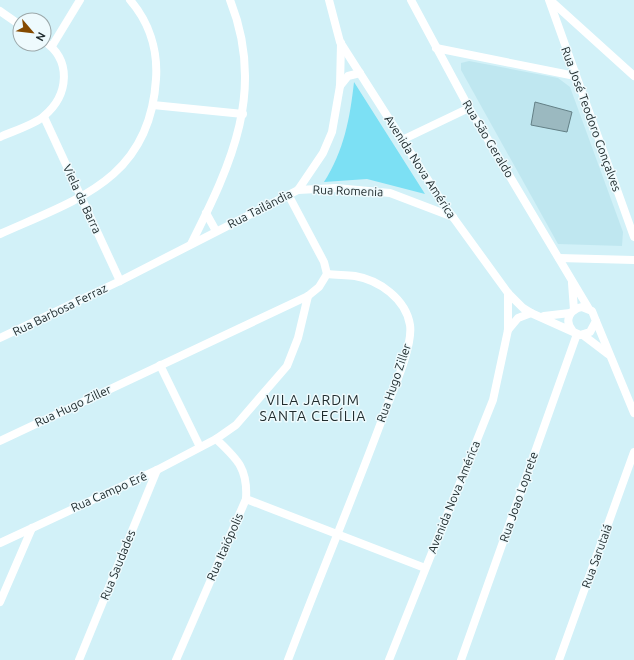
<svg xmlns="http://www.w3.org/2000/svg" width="634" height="660" viewBox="0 0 634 660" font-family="Ubuntu,sans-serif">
<rect width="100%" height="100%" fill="#d2f1f8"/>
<polygon fill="#bfe7f0" points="469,61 558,78 570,87 623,232 622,246 558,244 461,70 461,63"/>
<path fill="#7ce0f4" d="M 354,82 L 425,194 L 367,179 L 324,182 C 344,151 350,118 354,82 Z"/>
<polygon fill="#9bb9c0" stroke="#638086" points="535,102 572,112 567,132 531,125"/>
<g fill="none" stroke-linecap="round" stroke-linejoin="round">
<g stroke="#fff" stroke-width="8">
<path d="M 329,0 L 340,42 L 442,202 L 508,293 L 523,308 L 531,313 L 580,335 L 590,332 L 596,321 L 592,311 L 582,307 C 570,309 564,320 572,330"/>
<polyline points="411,0 469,108 589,309"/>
<polyline points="549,0 634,237"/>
<polyline points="550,0 634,76"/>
<polyline points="0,11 20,25"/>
<polyline points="52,46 80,0"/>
<polyline points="436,48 575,76"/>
<polyline points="340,86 348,76 360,73"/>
<polyline points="153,105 243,114"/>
<polyline points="44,117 120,281"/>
<path d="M 0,137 C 11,132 36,124 44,116 C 69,95 72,60 44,41"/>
<polyline points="402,140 469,108"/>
<polyline points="298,190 336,188 390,193 453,217"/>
<polyline points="289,196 324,262 327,274"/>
<polyline points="206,213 216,231"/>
<path d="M 0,234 C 78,199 150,179 156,79 C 158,50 149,22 130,0"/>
<path d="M 191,244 C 232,163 266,90 230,0"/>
<polyline points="559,258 634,260"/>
<polyline points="572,283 574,310"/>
<polyline points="544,316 570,313"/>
<polyline points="596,321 634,413"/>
<polyline points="508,330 518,318 531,313"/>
<polyline points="583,335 608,354"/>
<polyline points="0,338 120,281 298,190 323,153 332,132 340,86 341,43"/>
<polyline points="160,365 200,447"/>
<path d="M 0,441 L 308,296 L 319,287 L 327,274 C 336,275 346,275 355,276 C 379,280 406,299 410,325 C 413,345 395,386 387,406 C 356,491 320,575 288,660"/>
<polyline points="246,499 425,568"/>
<polyline points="0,543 157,470 216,439 236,425 287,366 298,338 308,296"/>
<polyline points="0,602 32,528"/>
<polyline points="79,660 157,470"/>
<path d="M 176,660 L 246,499 C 248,468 237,459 216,439"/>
<polyline points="389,660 493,400 508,330 508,293"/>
<polyline points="461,660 577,334"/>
<polyline points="559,660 634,452"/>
</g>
</g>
<g text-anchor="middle" stroke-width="3" stroke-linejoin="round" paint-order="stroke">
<g font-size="12" fill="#202c2e" stroke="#eefafd">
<text transform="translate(591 119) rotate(70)" y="4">Rua José Teodoro Gonçalves</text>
<text transform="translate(488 139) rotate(59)" y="4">Rua São Geraldo</text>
<text transform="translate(420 167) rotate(57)" y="4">Avenida Nova América</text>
<text transform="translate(348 191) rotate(2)" y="4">Rua Romenia</text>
<text transform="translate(82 199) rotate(65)" y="4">Viela da Barra</text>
<text transform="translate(260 209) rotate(-27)" y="4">Rua Tailândia</text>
<text transform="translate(60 310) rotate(-26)" y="4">Rua Barbosa Ferraz</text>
<text transform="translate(394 383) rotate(-71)" y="4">Rua Hugo Ziller</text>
<text transform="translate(73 406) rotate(-25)" y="4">Rua Hugo Ziller</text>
<text transform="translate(109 492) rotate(-24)" y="4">Rua Campo Erê</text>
<text transform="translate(454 497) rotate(-68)" y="4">Avenida Nova América</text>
<text transform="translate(519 497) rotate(-71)" y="4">Rua Joao Loprete</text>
<text transform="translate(225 547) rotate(-66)" y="4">Rua Itaiópolis</text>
<text transform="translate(597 556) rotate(-70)" y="4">Rua Sarutaiá</text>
<text transform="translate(118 565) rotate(-68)" y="4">Rua Saudades</text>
</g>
<g font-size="14" letter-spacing="1" fill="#202c2e" stroke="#eefafd">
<text x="313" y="405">VILA JARDIM<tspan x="313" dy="16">SANTA CECÍLIA</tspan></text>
</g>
</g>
<g transform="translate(32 32) rotate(118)"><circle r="19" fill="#eefafd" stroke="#9ca8aa"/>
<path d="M0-3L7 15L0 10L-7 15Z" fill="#854a00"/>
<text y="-6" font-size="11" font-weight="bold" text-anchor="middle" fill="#202c2e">N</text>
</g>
</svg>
